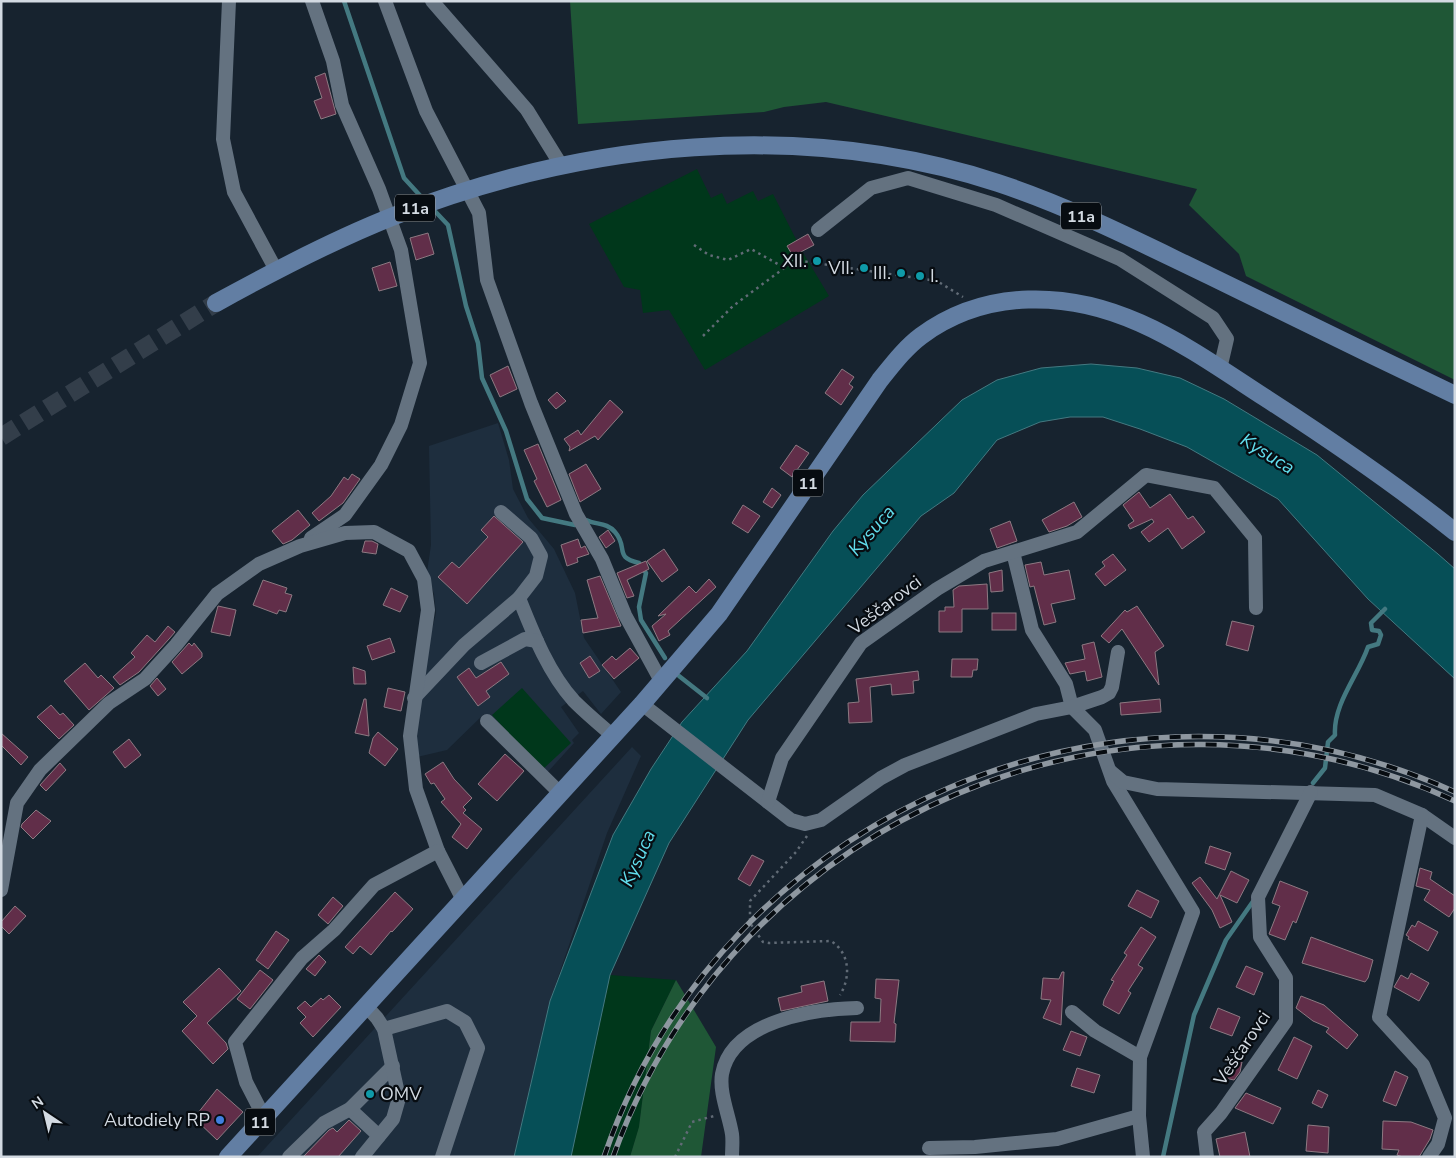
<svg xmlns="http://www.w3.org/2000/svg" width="1456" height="1158" viewBox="0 0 1456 1158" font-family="'Nunito Sans',sans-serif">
<rect width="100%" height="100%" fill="#17232f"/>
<g fill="#1e2e3e">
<polygon points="498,423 509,460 513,489 528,518 554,549 575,593 584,638 621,692 601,714 583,691 561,707 579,733 572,740 574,743 545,775 484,714 447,750 417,757 416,739 425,660 436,613 434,594 427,572 431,545 429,446"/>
<polygon points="632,747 641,756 607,833 550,1001 514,1157 257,1157"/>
</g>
<g fill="#00371b">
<polygon points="697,169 711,198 722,193 727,204 753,191 758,201 773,194 802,251 829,296 705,370 669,310 643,313 640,290 624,287 589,224"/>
<polygon points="522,688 571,743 542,770 492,715"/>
<polygon points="610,975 676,980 651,1031 639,1128 630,1157 571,1157"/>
</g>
<g fill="#1f5736">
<polygon points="570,1 1455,1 1455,380 1246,276 1239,254 1189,205 1197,189 826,102 784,107 764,112 578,124"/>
<polygon points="676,980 716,1047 701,1157 630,1157 639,1127 651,1031"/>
</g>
<polygon fill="#064f57" stroke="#447981" points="1091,364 1137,368 1180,378 1224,399 1317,455 1438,554 1455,569 1455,679 1368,599 1278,499 1187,447 1140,429 1103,417 1070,417 1040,422 997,440 954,493 921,516 748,720 669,843 610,975 571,1157 514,1157 550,1001 613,835 651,769 682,722 747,651 833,531 863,495 962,400 997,380 1041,368"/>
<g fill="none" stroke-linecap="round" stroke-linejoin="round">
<g stroke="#447981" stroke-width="4.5">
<polyline points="344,1 404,178 426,202"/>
<polyline points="431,207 448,225 466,306 478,343 482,378 506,431 527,499 542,518 575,525"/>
<path d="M 586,520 C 596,525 607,522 615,532 C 629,548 613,557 639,563 L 646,573 L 639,607 L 641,620 L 665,658"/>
<polyline points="679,676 707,698"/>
<path d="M 1313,783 L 1325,768 L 1328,742 L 1335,735 C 1333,704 1358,676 1368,647 L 1378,644 L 1381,635 L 1379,631 L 1372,630 L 1371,623 L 1385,609"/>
<polyline points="1163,1157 1194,1015 1226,940 1254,900"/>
</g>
</g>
<g fill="#612e49" stroke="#8d7982">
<polygon points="325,73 336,114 321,119 314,101 322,98 315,77"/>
<polygon points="428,233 434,254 416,260 410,238"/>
<polygon points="808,234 814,245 793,256 787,246"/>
<polygon points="390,262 397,286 379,291 372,268"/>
<polygon points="508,366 517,389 500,397 490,375"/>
<polygon points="842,369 854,377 849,384 853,387 841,405 825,393"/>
<polygon points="557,392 566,401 556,409 548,400"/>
<polygon points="610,400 623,412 598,440 595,436 569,451 570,447 564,439 578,430 581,435"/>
<polygon points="538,444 561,500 547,507 534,481 537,479 524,450"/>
<polygon points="796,445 809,453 792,477 780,468"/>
<polygon points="586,464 601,489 580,502 569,474"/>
<polygon points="352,474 360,479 343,503 319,521 312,513 331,496 344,477 348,480"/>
<polygon points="772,488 781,495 772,508 763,502"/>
<polygon points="1139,492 1150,508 1170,494 1188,519 1193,516 1205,532 1182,549 1168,528 1149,542 1141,532 1154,522 1152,519 1130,529 1128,525 1134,521 1123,505"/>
<polygon points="1074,502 1082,517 1067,526 1049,532 1042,520"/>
<polygon points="743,505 760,516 748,533 732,523"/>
<polygon points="298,510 310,525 292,540 283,544 272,531"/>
<polygon points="494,516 523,542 467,604 438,577 452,562 459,568 488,537 481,530"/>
<polygon points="1010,521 1017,541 997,548 990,529"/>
<polygon points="608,530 615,541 606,548 599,537"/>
<polygon points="578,539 581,548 585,546 589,554 577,558 578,562 567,566 561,545"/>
<polygon points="365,541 372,541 378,544 376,554 362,552"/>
<polygon points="664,549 678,570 662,582 647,561"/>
<polygon points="1113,554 1126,570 1105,586 1095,574 1105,566 1102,562"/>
<polygon points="646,561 649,569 627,580 634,596 627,598 617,573"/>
<polygon points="1041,562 1044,575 1069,570 1075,599 1051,604 1056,622 1044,625 1034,586 1030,587 1025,565"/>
<polygon points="1002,570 1003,591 991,592 989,573"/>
<polygon points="600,576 621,626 583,633 581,620 598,618 587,580"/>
<polygon points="709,579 716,587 668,631 670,635 659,641 652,626 666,614 658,616 689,586 696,593"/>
<polygon points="263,580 287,588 285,593 292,595 286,612 279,610 277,614 253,605"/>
<polygon points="987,584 988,609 962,609 962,632 939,632 939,611 945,611 945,607 954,607 953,590 959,586"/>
<polygon points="391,588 408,596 400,612 383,605"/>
<polygon points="218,606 236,610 230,636 211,632"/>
<polygon points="1137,606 1164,646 1155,652 1159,685 1122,629 1109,643 1101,636 1125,610 1127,612"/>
<rect x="992" y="613" width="24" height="17"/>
<polygon points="1232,621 1254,626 1248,651 1226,645"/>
<polygon points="168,626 175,632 169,639 139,672 120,685 113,677 135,657 131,653 147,635 155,642"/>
<polygon points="390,638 395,652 372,660 367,646"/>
<polygon points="1094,642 1102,677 1087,681 1085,671 1070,674 1065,663 1085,659 1082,645"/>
<polygon points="189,643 192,646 194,643 202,653 202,657 182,674 172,662"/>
<polygon points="630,648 639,658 614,679 602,665 612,656 616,660"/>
<polygon points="590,656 600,671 589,678 580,663"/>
<polygon points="952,659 978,659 977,670 973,670 972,677 951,677"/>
<polygon points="501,662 509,674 486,691 490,697 478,706 457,677 469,668 476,678"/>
<polygon points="85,663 98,678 101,675 114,688 89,710 64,681"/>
<polygon points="353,667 365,671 366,684 354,684"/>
<polygon points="918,671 919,680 913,681 914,693 892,695 891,684 870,687 872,722 849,723 848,703 859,702 856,679"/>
<polygon points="157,678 166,689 158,696 150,686"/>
<polygon points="388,688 405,692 401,711 384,707"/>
<polygon points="364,699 366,699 369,736 355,733"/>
<polygon points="1160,699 1161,712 1121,715 1120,703"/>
<polygon points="51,705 60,715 63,713 74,725 59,739 37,717"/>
<polygon points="378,732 398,749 385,766 369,753 373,738"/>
<polygon points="1,733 28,757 21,765 1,745"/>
<polygon points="129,739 141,755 125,768 113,752"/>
<polygon points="505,754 524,771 497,801 478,784"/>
<polygon points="443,762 454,779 472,798 463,807 466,810 463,813 482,829 467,849 452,837 461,824 441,802 445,799 434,783 431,784 425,774"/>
<polygon points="60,763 66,770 46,791 40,785"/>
<polygon points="36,810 51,821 33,839 21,827 22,824"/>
<polygon points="1210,846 1231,853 1225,870 1205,863"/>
<polygon points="752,855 764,861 750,886 738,879"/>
<polygon points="1420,868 1432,872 1430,879 1455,896 1455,908 1449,917 1424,900 1430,890 1416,886"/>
<polygon points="1231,871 1249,880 1237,903 1220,895 1232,922 1220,928 1212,910 1192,883 1200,877 1217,899"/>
<polygon points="1280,881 1308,892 1296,923 1293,921 1285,940 1269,934 1280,906 1272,903"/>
<polygon points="1137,890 1159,901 1151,918 1128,906"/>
<polygon points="395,892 413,909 392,932 391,931 371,955 360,946 353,954 345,947"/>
<polygon points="333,897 343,906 328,924 318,915"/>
<polygon points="15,906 26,916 9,934 1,926 1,922"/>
<polygon points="1418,921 1438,932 1428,951 1408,939 1409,937 1406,935 1412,925 1415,927"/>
<polygon points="1141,927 1156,937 1138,965 1143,968 1128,991 1131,993 1119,1014 1103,1005 1104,1000 1114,981 1111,980 1127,955 1124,953"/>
<polygon points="276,931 289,940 268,969 256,960"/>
<polygon points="1311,937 1373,960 1368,978 1365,982 1302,963"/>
<polygon points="319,955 326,962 315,976 306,969"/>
<polygon points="1246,966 1263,973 1254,995 1236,987"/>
<polygon points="219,968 241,991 207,1023 226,1043 228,1049 213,1064 182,1031 197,1016 183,1002"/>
<polygon points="260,970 273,980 250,1009 237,999"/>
<polygon points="1062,972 1064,972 1061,1025 1043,1018 1051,1000 1041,999 1043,978 1059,979"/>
<polygon points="1411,973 1429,983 1419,1001 1394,987 1401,975 1408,979"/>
<polygon points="876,979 899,980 894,1023 896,1024 895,1042 850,1041 851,1022 880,1022 881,999 875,998"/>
<polygon points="824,981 828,1001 781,1011 778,998 802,992 801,986"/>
<polygon points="329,995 341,1007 313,1037 300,1023 306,1017 297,1008 305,1001 311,1007 321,998 323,1000"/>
<polygon points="1301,996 1324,1005 1358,1035 1347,1049 1326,1032 1329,1028 1313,1021 1296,1008"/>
<polygon points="1218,1008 1240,1017 1232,1036 1210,1028"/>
<polygon points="1071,1031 1087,1037 1080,1056 1063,1050"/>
<polygon points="1294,1037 1312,1046 1297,1079 1278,1070"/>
<polygon points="1230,1059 1242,1062 1240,1072 1234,1080 1225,1078"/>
<polygon points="1077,1068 1100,1075 1094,1093 1071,1086"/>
<polygon points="1395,1071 1408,1077 1396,1106 1383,1101"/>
<polygon points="217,1089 243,1112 217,1140 194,1118"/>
<polygon points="1318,1090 1328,1095 1322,1108 1312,1103"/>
<polygon points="1246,1093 1281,1108 1273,1124 1235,1108"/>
<polygon points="349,1120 361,1131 338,1157 303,1157 329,1130 333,1128 337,1132"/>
<polygon points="1383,1121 1411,1122 1433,1130 1430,1139 1419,1157 1403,1157 1397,1155 1399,1150 1382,1149"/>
<polygon points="1308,1125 1329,1127 1328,1153 1306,1151"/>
<polygon points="1245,1132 1250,1157 1220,1157 1216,1139"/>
</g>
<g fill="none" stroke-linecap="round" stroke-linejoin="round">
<polyline stroke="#333e4a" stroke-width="18" stroke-dasharray="18 9" stroke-linecap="butt" points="1,437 216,303"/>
<g stroke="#616b76" stroke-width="2.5" stroke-dasharray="2.5 4" stroke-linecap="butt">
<polyline points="694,245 709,255 728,260 751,249 785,268"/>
<polyline points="703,336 733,306 795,260 937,281 963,297"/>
<path d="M 807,836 L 796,852 L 750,901 L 750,923 L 763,942 L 769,943 L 831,941 C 850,953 851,977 840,995"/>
<polyline points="675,1157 692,1122 714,1116"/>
</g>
<g stroke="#647280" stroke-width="14">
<polyline points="229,1 223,139 234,192 276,270"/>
<polyline points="385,1 426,111 479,213 487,280 531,403 576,514 602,559 625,615 661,681"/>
<polyline points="432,1 527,110 561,165"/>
<polyline points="818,230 871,188 908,178 996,205 1120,259 1213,318 1227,339 1220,369"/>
<polyline points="311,538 345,515 381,465 401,425 420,363 401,250 379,189 342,105 333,61 312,1"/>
<polyline points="1013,552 1032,630 1066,684 1072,707 1095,730 1113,781 1193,912 1140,1057 1139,1116 1143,1157"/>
<path d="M 519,598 C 533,633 548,672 574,701 C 586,713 599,724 612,735"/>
<polyline points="481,663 525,639 537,641"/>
<polyline points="414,698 464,645 519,598 536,576 541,556 531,538 501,512"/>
<polyline points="642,704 791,820 805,824 821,820 881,778 905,765 1036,714 1072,707 1102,697 1109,693 1112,687 1118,652"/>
<polyline points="487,721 560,793"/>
<polyline points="1111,772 1123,782 1157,789 1375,795 1422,815 1455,838"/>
<polyline points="768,802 782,758 861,643 937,589 984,561 1077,532 1146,475 1214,488 1255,538 1256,608"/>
<polyline points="1422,815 1379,1017 1423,1065 1445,1118 1438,1144 1429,1157"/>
<polyline points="1,890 17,803 40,770 109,703 145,679 176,645 217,594 259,564 300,546 345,533 374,532 409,551 424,579 428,610 410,736 416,789 438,851 463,900"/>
<polyline points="1072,1012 1095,1031 1140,1057"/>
<polyline points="384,1029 447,1011 465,1022 478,1048 442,1157"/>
<polyline points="350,1109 379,1136"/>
<polyline points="264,1117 246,1082 235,1042 302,958 334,930 374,885 438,851"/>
<polyline points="929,1148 975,1147 1057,1139 1139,1116"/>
<polyline points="289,1157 324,1123 350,1109 393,1066"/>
<polyline points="362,1157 393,1119 399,1098 384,1029 377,1018 366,1006"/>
<path d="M 732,1157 C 732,1149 733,1141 732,1134 C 729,1115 719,1093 722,1074 C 732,1021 813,1009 857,1008"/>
<polyline points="1207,1157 1204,1132 1221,1113 1286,1021 1286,978 1260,937 1258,897 1311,792"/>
</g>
<g stroke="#627ea3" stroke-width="18">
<path d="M 216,303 C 274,271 333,240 394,216 C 586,141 801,119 998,183 C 1071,207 1141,243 1210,276 C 1292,316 1373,356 1455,395"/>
<path d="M 228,1157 L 642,704 L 719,614 L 880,380 C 893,364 905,348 921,336 C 986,288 1069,291 1140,323 C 1183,342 1224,371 1264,397 C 1329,439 1394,483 1455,532"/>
</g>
<g stroke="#8e97a0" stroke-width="5.5">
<g id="rail">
<path d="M 604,1157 C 722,810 1123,641 1455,792"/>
<path d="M 613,1157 C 735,816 1126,649 1455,801"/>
</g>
</g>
<use href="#rail" stroke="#070c11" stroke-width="4" stroke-dasharray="11" stroke-linecap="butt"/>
</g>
<g fill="#0f9aa8" stroke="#070c11" stroke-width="2">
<circle cx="817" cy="261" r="5"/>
<circle cx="864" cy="268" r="5"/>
<circle cx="901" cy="273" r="5"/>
<circle cx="920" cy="276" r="5"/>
<circle cx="370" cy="1094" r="5"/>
</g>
<circle fill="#3f7fe0" stroke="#070c11" stroke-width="2" cx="220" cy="1120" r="5"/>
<g text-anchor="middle" stroke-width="4.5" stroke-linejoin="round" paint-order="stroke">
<g fill="#070c11" stroke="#969ca3" stroke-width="1">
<rect x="395" y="194.5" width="40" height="27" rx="4"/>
<rect x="1061" y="202.5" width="40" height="27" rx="4"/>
<rect x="793" y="469.5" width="30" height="27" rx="4"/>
<rect x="245" y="1108.5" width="30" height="27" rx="4"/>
</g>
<g font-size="16" font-weight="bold" fill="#d3dae2">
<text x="415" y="214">11a</text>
<text x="1081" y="222">11a</text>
<text x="808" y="489">11</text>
<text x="260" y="1128">11</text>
</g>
<g font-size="18" fill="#d3dae2" stroke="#070c11" text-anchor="end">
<text x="807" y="267">XII.</text>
<text x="854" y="274">VII.</text>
<text x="891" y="279">III.</text>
<text x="930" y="282" text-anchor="start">I.</text>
<text x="380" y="1100" text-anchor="start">OMV</text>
<text x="210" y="1126">Autodiely RP</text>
</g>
<g font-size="18" fill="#d3dae2" stroke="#070c11">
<text transform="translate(885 605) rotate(-37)" y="6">Veščarovci</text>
<text transform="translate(1242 1048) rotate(-56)" y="6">Veščarovci</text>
</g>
<g font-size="19" font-style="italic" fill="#61ddec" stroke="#070c11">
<text transform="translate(1268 453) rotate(32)" y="7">Kysuca</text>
<text transform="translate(871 530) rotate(-49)" y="7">Kysuca</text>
<text transform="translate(637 858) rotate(-66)" y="7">Kysuca</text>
</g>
</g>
<rect width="1456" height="1158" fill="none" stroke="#d3dae2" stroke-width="5"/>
<g transform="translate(45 1113) rotate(325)" stroke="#070c11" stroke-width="4" paint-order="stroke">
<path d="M0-4L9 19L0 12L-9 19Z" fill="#d3dae2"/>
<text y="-8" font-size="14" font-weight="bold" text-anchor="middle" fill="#d3dae2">N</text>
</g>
</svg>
